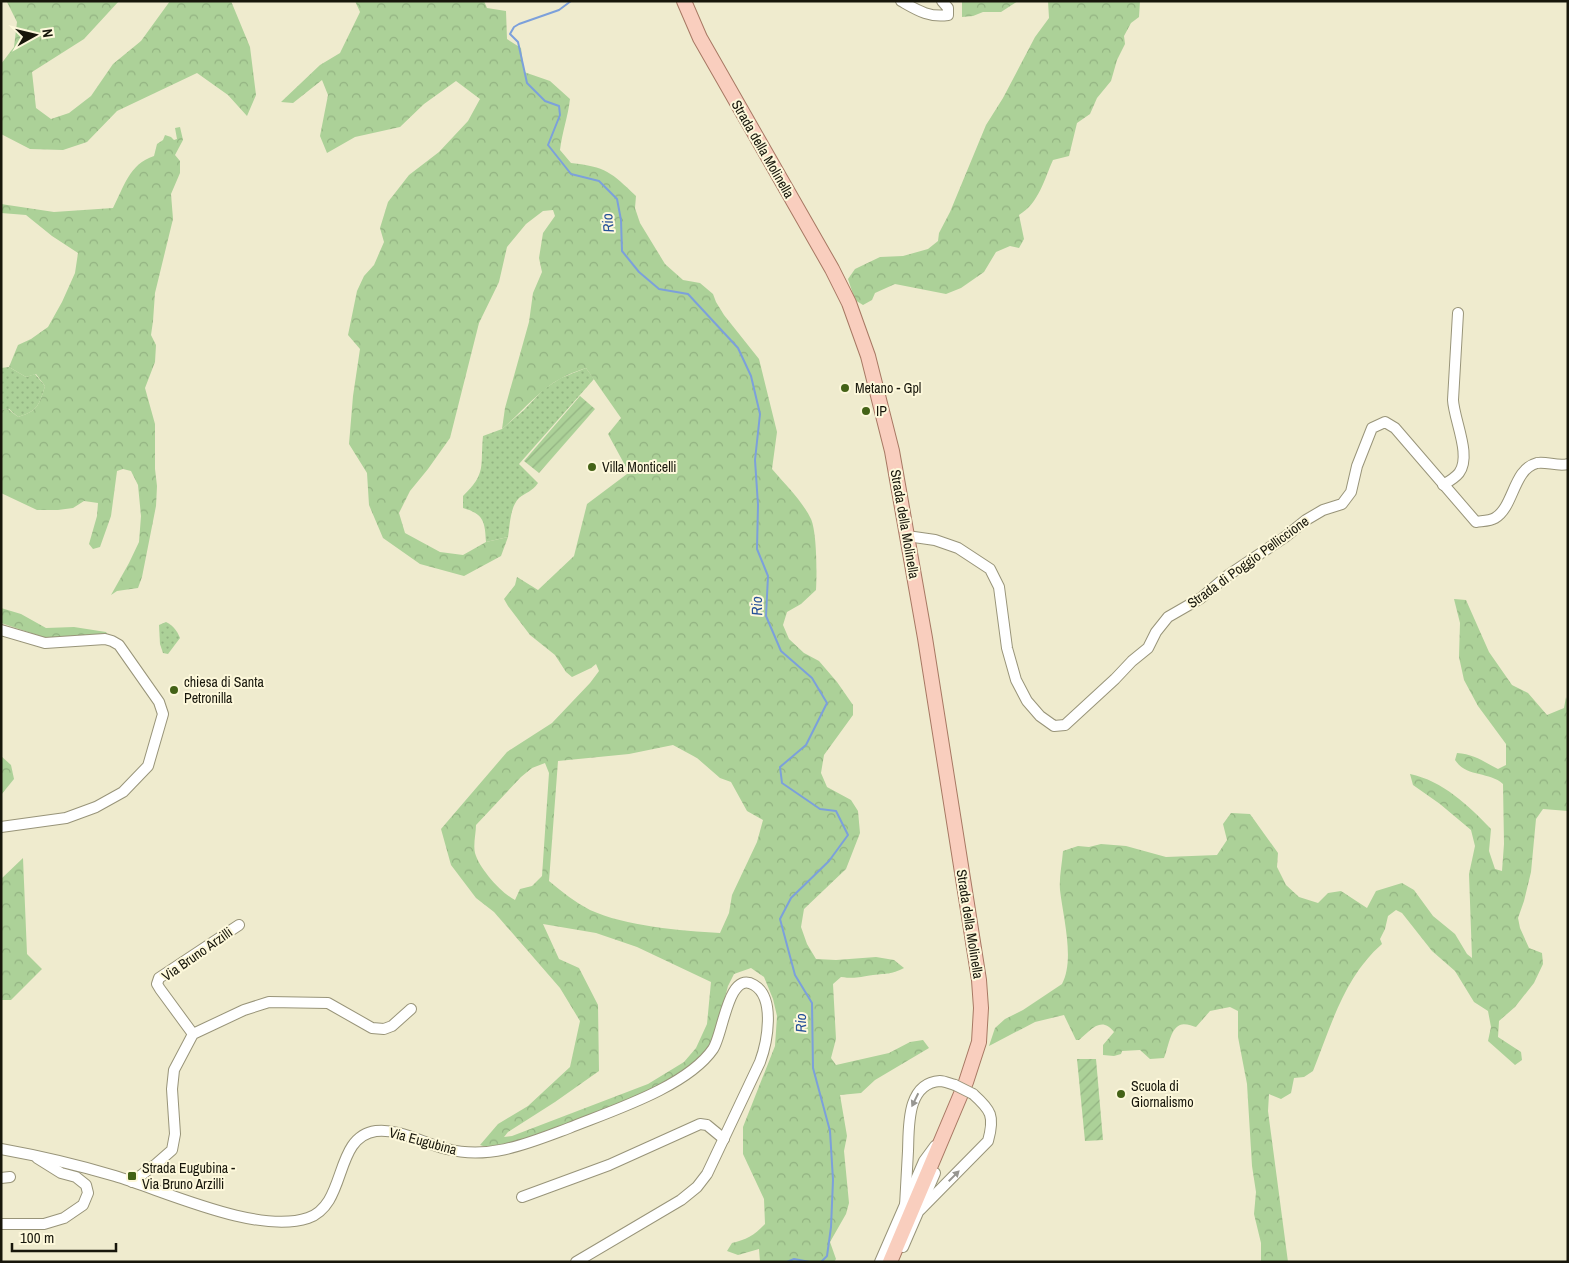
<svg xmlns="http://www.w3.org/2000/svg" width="1569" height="1263" viewBox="0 0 1569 1263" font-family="'Archivo Narrow',sans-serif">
<defs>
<pattern id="grass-dots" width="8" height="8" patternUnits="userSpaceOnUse" patternTransform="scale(1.25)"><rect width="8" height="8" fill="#acd198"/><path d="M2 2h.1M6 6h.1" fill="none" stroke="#93b382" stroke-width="1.8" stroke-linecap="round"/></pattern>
<pattern id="forest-crowns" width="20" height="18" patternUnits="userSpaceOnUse" patternTransform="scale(1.25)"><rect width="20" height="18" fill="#acd198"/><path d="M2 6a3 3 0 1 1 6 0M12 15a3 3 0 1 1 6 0" fill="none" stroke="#93b382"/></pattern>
<pattern id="garden-furrows" width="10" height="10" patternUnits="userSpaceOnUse" patternTransform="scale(1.25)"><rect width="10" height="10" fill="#acd198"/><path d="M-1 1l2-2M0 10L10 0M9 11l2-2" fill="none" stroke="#93b382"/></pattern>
</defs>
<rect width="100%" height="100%" fill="#efebce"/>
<g fill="url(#grass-dots)">
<path d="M 9,367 L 26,377 L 35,374 L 45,386 C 39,405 38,411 18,417 L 9,409 L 1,410 L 1,368 Z"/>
<path d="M 586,368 L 594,379 L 519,464 L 538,483 C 532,492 526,492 519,498 C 510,507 510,525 508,537 L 486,542 C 485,522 484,514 463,508 L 463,496 C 487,473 480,466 483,436 L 502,429 L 524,410 L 544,389 L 561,378 Z"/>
<path d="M 166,622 C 174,626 177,631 180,638 L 168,654 L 163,653 L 160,644 L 159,625 Z"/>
</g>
<g fill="url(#forest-crowns)" fill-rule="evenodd">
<polygon points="3,1 119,1 84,39 32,72 36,108 51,119 69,113 91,96 113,64 141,41 170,1 231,1 250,47 256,95 247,116 228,95 197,73 117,111 87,142 63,150 30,149 1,134 1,64 14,47 17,22 7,2"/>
<path d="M 355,1 L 484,1 L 487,8 L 506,11 L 507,39 L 521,48 L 524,72 L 550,81 L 570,99 C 568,117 562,132 560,150 L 571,163 C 606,167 611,172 636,196 L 635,208 L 640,223 L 665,264 L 683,280 L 700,283 L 713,294 L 716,302 L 724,315 L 759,359 L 777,432 L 772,469 C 785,484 803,502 811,519 C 817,533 817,574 816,590 L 801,604 L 787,612 L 783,625 L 789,639 L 804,653 L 819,661 L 837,682 L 853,705 L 853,715 L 824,755 L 821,773 L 827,787 L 851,800 L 858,811 L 860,833 L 846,869 L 804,909 L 801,927 L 807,944 L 816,959 L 836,960 L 876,957 L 894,960 L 904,968 C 890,975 888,973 873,975 C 859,977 856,979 841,977 L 833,984 L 836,1039 L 831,1058 L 836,1065 L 889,1053 L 910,1042 L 923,1040 L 929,1048 L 875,1080 L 861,1093 L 840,1095 L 847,1136 L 844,1151 L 849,1203 L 846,1214 L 830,1242 L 836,1259 L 834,1262 L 760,1262 L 759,1249 L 738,1255 L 727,1251 L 732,1243 C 746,1240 755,1235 765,1224 L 764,1199 L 743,1154 L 743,1127 L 775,1046 L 777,1016 L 773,999 L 764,977 L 751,968 L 734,974 L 728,986 L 716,1032 L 702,1059 L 652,1089 L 529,1141 L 489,1148 L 480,1145 L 498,1124 L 528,1106 L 570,1067 L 580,1021 L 560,988 L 494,912 L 476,898 L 451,865 L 441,829 L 507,752 L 552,723 L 590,683 L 599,671 L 596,664 L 591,668 L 572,677 L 566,672 L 555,655 L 530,635 L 508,606 L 504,599 L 515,585 L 517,577 L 538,590 L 574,556 L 587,504 L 627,474 L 627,469 L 608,434 L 621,418 L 586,368 C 578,371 568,374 560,379 C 539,390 521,413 502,429 L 505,408 L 529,322 L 533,293 L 542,272 L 539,258 L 543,233 L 555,216 L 553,210 L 543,211 L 526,224 L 507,247 L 499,282 L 479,323 L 450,438 L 428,469 L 410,491 L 399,513 L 405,533 L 440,552 L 463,555 L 486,542 L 508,537 L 501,556 L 464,576 L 420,564 L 383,538 L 369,505 L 367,473 L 349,444 L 353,396 L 360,349 L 348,335 L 357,291 L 364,276 L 374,265 L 384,242 L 380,228 L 388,202 L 409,175 L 439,152 L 468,121 L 480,99 L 456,81 L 424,104 L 400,127 L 355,137 L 327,153 L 320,136 L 328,95 L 322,80 L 293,103 L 281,102 L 320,65 L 340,53 L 360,12 ZM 673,745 L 697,758 L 720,778 L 731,782 L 747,811 L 763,820 L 757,842 L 732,895 L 729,913 L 720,933 C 681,931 625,926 590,910 C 575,902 562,892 549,881 L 558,761 L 629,754 ZM 545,763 L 549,773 L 542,876 L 532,886 L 520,889 L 515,900 C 501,893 479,868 475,853 C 473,845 476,833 476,825 L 521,777 L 532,768 ZM 543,924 L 596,933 L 637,947 L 711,982 L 707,1024 L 696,1048 L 684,1062 L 648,1084 L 512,1136 L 504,1137 L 508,1132 L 555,1102 L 599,1071 L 598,1005 L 579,968 L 559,959 Z"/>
<polygon points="962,1 1018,1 1001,12 983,12 973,16 962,17"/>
<path d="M 1048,1 L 1140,1 L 1139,17 L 1131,23 L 1124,36 L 1125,44 L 1117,60 L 1111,81 L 1097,98 L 1090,114 L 1077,123 L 1069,156 L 1053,160 C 1044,180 1039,203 1019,215 L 1024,239 L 1019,248 L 1010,246 L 996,252 L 984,272 L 961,288 L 946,294 L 895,284 L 875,293 L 872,300 L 863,305 L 855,300 L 848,279 L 855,269 L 880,257 L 903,256 L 928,249 L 938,241 L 939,233 L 950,212 L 986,125 L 1003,98 L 1035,37 L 1049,18 Z"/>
<path d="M 180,127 L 183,140 L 175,155 L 180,161 L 180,173 L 171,194 L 173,219 L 155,293 L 153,321 L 151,335 L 156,345 L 155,362 L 145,388 L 155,424 L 155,469 L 157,486 L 156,506 L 142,577 L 138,588 L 117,591 L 111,595 L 129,563 L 139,542 L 141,516 L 138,485 L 131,471 L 123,469 L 117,471 L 111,516 L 100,547 L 93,549 L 89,544 L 97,516 L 98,503 L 84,501 L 73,508 L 58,510 L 37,510 L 1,493 L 1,410 L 8,409 L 18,417 C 38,411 39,405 45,386 L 36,374 L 26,377 L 9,367 L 18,345 L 31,339 L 48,327 L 62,302 L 75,273 L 78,253 L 52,236 L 26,215 L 1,213 L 1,204 L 54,212 L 113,208 C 124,187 129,164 154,156 L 157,144 L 163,140 L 165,135 L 171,137 L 174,140 L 177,139 L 175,128 Z"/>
<path d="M 1454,599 L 1466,600 L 1489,652 L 1512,685 L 1528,693 L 1547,715 L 1564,708 L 1566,697 L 1568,703 L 1568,811 L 1543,809 L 1536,819 L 1531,872 L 1524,901 L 1518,918 L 1520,928 L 1529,948 L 1542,953 L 1543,964 L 1534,983 L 1515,1007 L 1499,1021 L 1498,1037 L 1521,1052 L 1522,1060 L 1515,1065 L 1488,1041 L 1491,1027 L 1488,1011 L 1474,1002 L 1455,971 L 1432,951 L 1402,913 L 1396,910 L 1388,916 L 1385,929 L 1380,939 L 1382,944 C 1344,977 1331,1026 1313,1071 L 1304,1077 L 1294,1078 L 1291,1093 L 1281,1099 L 1269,1094 L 1268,1111 L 1288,1262 L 1261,1262 L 1261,1243 L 1254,1214 L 1256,1192 L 1252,1166 L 1247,1084 L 1238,1037 L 1238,1011 L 1230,1007 L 1210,1011 L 1196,1027 C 1192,1026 1185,1023 1180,1025 C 1170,1029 1168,1049 1164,1058 L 1150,1059 L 1140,1050 L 1122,1051 L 1121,1054 L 1114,1056 L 1103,1055 L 1103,1045 L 1114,1032 C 1101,1015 1090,1031 1079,1040 L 1076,1040 L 1064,1015 L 1035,1022 L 989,1046 L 995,1028 L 1005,1019 L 1023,1010 L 1062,984 C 1075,960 1063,917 1060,890 C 1059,878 1062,864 1063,851 L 1078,846 L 1089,847 L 1101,844 L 1126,846 L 1166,857 L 1217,855 L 1227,840 L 1223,824 L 1231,813 L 1250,814 L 1278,853 L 1277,867 L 1286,885 L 1299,897 L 1318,903 L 1328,893 L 1341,891 L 1367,908 L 1376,891 L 1402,883 L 1414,890 L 1433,916 L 1455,934 L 1467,954 L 1472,958 L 1469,874 L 1475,846 L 1471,830 L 1440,804 L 1413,785 L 1410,774 C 1443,781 1468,805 1491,829 L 1489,851 L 1495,869 L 1502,871 L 1504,844 L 1503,784 C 1489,771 1467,778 1455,760 L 1457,753 C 1474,754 1484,762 1498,769 L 1506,765 L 1506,744 L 1478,706 L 1464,680 L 1459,657 L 1460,623 Z"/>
<polygon points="1,608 21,614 46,628 74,627 106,632 110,638 46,638 1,623"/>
<polygon points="1,756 11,765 14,779 1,795"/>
<polygon points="23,858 27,954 42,969 11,1000 1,1000 1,879"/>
</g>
<g fill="url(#garden-furrows)">
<polygon points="580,396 595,409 539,473 524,461"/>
<polygon points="1077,1059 1096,1059 1103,1140 1085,1141"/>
</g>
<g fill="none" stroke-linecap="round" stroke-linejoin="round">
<g stroke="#7ca0db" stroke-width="2">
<polyline points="571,1 559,10 519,24 514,27 510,34 518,42 527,83 545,101 559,106 560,115 548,145 571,174 599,181 617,199 621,220 622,251 639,272 659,289 688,294 738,348 751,376 760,414 755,460 758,505 757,549 768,576 766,616 781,651 812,678 827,703 806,745 780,767 782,783 820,809 836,811 848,835 829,861 791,898 780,919 795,975 812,1003 813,1068 830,1131 833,1180 831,1227 827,1256 821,1262"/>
<polyline points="787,1262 794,1259 810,1262"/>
</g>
<g stroke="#989479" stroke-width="12">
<g id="minor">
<path d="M 901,1 C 917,10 929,18 948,15 L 948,8 L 942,1"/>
<path d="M 1443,485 C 1448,482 1455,478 1459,473 C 1472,456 1454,420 1453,400 L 1458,313"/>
<path d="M 907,536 L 935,540 L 958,548 L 990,569 L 999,587 L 1007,648 L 1016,680 L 1027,701 L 1040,716 L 1054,726 L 1065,725 L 1115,679 L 1132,661 L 1148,648 L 1156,632 L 1168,617 L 1201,598 L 1227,576 L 1285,537 L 1306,520 L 1323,510 L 1342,504 L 1351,492 L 1357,466 L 1372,428 L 1385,422 L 1395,428 L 1476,522 C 1482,521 1490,521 1495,518 C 1514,507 1513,469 1537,463 C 1546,461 1558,467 1568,464"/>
<polyline points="1,630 45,643 105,639 112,641 119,645 159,702 163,714 148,766 123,792 96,807 66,818 1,827"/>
<polyline points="193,1034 160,989 157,984 159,978 239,925"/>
<path d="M 1,1149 C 40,1156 78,1165 115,1176 C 165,1191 258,1235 308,1218 C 348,1204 333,1137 376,1131 C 398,1128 425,1144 447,1149 C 490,1160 529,1143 569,1128 C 611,1111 687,1087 713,1049 C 723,1035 728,969 754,985 C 776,998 767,1043 760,1062 L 707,1174 L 697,1187 L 681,1200 L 576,1262"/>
<polyline points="1,1178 10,1177"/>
<polyline points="132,1182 156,1164 172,1150 175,1134 172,1089 174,1070 193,1034 244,1010 269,1002 328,1003 372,1028 384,1029 392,1026 411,1009"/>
<polyline points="522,1197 609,1165 700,1124 707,1125 724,1139"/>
<path d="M 905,1206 C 906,1188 907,1170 908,1151 C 909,1128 906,1083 940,1081 C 945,1081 950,1084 955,1085"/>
<path d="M 920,1210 L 988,1141 C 995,1116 991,1110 973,1094"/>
<polyline points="1,1224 44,1224 64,1218 83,1205 88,1193 86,1185 76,1177 61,1173 37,1158"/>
<polyline points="903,1247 935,1173"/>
<polyline points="880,1262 924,1161 935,1146"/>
</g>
</g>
<g stroke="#a77863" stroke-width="16">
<polyline id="major" points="684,1 700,38 832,269 849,303 868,356 892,451 925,638 979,980 981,1008 979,1042 966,1082 890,1262"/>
</g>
<use href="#minor" stroke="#fff" stroke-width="10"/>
<use href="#major" stroke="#f9cebe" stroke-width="14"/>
<g stroke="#989479" stroke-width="12" stroke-linecap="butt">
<polyline id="minor-bridge" points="955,1085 973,1094"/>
</g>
<use href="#minor-bridge" stroke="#fff" stroke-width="10"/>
</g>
<defs><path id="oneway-solid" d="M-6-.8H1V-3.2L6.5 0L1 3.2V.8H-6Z" transform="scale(1.25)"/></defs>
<g fill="#979691">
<use href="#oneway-solid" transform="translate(915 1100) rotate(116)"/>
<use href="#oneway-solid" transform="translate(954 1176) rotate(-45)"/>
</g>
<g fill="#436216" stroke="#fdf8db" stroke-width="2">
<circle cx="845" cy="388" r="5"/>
<circle cx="866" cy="411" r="5"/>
<circle cx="592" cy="467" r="5"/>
<circle cx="174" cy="690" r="5"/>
<circle cx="1121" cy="1094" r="5"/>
<rect x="127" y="1171" width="10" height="10" rx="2.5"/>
</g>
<g text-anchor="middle" stroke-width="4" stroke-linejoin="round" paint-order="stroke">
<g font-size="14" fill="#17160b" stroke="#fdf8db">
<text transform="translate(763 149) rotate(60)" y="5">Strada della Molinella</text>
<text transform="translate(905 524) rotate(80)" y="5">Strada della Molinella</text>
<text transform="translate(1248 562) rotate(-36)" y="5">Strada di Poggio Pelliccione</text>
<text transform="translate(970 924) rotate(81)" y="5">Strada della Molinella</text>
<text transform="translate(197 954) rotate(-35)" y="5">Via Bruno Arzilli</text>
<text transform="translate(423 1141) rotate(15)" y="5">Via Eugubina</text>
</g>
<g font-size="14" fill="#17160b" stroke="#fdf8db" text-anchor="start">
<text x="855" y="393">Metano - Gpl</text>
<text x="876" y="416">IP</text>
<text x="602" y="472">Villa Monticelli</text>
<text x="184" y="687">chiesa di Santa<tspan x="184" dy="16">Petronilla</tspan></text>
<text x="1131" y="1091">Scuola di<tspan x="1131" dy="16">Giornalismo</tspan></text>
<text x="142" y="1173">Strada Eugubina -<tspan x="142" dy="16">Via Bruno Arzilli</tspan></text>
</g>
<g font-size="15" font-style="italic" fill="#275199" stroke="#fdf8db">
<text transform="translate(608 223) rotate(-96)" y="5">Rio</text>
<text transform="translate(757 606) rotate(-92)" y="5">Rio</text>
<text transform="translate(801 1023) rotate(-91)" y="5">Rio</text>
</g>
</g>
<rect width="1569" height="1263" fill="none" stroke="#17160b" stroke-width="5"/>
<g transform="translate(35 35) rotate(82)" stroke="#fdf8db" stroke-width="4" paint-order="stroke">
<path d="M0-4L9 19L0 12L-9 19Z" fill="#17160b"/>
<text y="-8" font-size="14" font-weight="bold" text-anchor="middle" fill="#17160b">N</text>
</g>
<path d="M12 1243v8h104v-8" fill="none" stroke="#17160b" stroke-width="2.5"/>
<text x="20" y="1243" font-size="15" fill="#17160b" stroke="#fdf8db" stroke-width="4" paint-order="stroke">100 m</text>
</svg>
